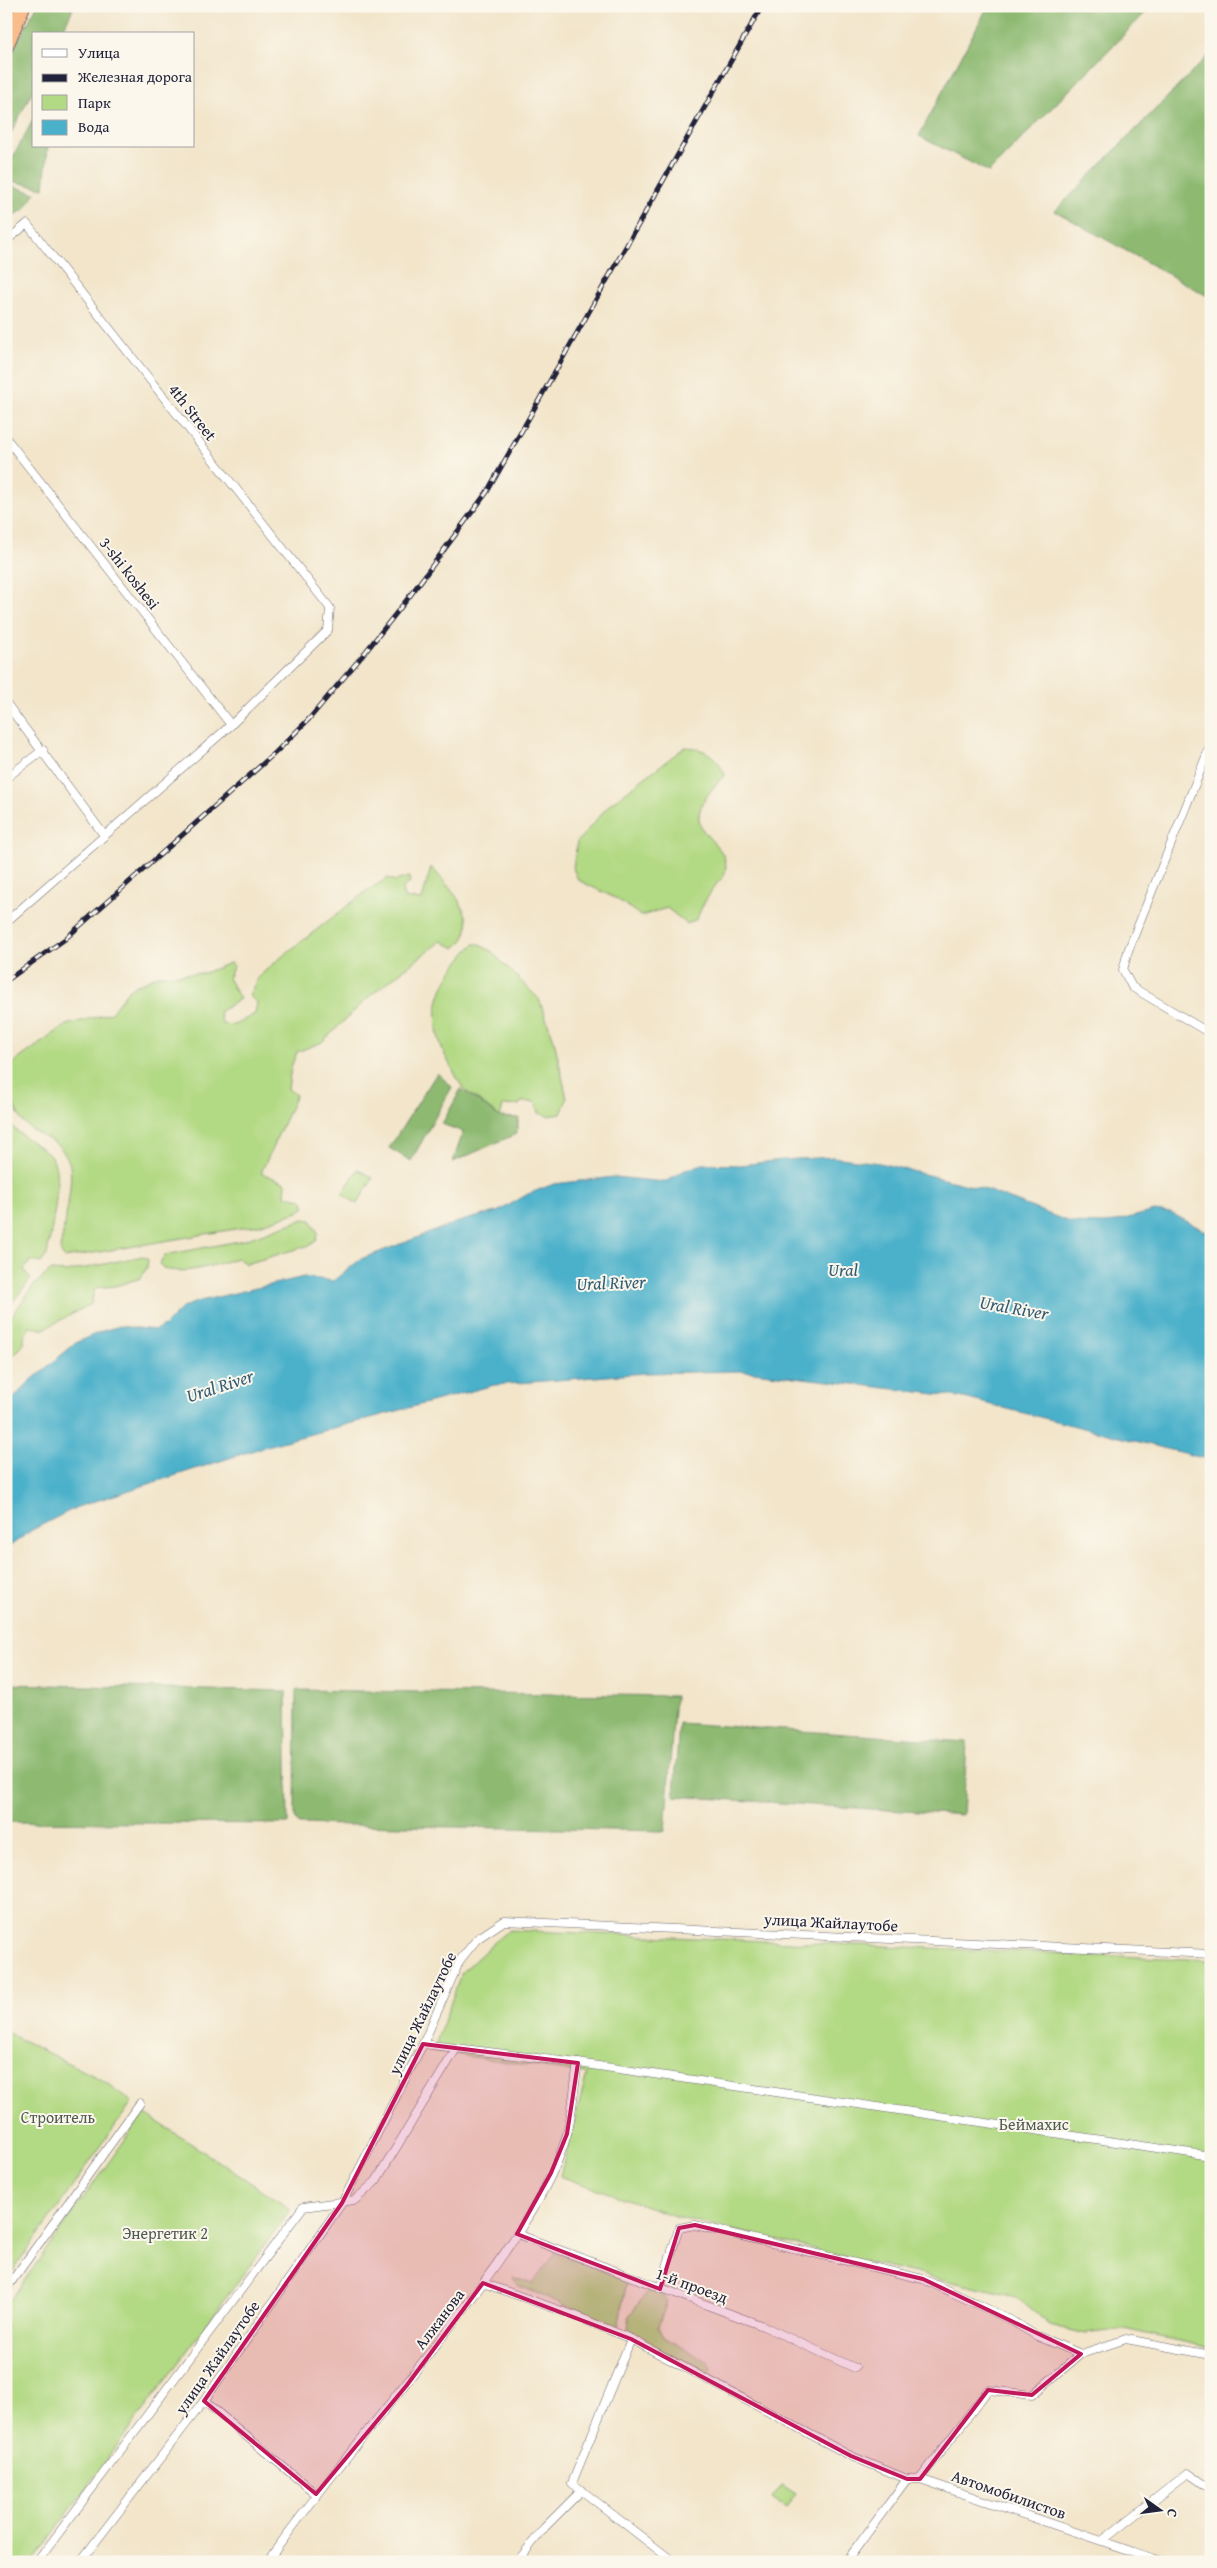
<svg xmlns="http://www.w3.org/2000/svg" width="1217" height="2568" viewBox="0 0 1217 2568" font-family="'Gentium Book Plus',serif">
<rect width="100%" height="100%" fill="#fbf7ec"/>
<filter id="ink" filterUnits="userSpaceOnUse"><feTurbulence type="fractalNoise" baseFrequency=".02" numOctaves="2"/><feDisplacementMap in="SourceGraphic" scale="10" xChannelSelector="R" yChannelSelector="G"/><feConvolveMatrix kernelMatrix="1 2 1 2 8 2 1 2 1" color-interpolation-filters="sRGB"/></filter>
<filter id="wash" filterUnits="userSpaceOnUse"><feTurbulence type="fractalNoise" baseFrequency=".0096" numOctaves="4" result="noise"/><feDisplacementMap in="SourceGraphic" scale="20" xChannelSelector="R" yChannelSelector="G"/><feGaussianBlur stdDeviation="1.12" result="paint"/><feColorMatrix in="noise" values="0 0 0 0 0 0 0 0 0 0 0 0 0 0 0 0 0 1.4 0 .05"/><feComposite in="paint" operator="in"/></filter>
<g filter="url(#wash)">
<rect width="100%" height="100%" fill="#f2e5ca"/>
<g fill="#b2d983" stroke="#6a7e5f">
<path d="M 685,747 C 705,748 717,756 725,775 C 662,837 734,834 725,873 C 724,877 721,879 718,882 C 710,893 701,906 697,919 L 687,924 L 667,908 L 641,916 L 617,899 L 578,880 L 573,868 L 577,842 L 610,804 Z"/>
<path d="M 431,867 C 449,887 487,923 455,948 L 441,941 L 371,995 L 322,1042 L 297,1052 L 291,1067 L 288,1089 L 296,1095 L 261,1173 L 286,1183 L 285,1196 L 302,1199 L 305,1207 L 298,1212 L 259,1225 L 64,1258 L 60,1250 C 63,1231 75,1178 69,1162 C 60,1138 39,1139 24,1123 C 14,1111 6,1083 6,1068 L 66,1025 L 111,1013 L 129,989 L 158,975 L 204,973 L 230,963 L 234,966 L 228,978 L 240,999 L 219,1012 L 222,1024 L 234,1025 L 255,1014 L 257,1002 L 249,996 L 258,977 L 284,955 L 368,890 L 388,878 L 395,881 L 409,877 L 410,882 L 402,889 L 404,898 L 422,900 Z"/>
<path d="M 474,944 L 480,944 L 492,952 L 539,999 L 554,1040 L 567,1099 L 561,1114 L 548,1116 L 539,1113 L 536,1102 L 521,1102 L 519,1105 L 503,1106 L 500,1117 C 489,1108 477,1100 466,1091 C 460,1085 456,1076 452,1068 C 423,1021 437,982 474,944 Z"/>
<path d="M 6,1119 C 17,1135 34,1142 48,1153 C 67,1168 50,1233 47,1255 L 41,1263 L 30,1261 L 24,1270 L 31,1279 L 6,1310 Z"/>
<polygon points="358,1169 373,1178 357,1204 342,1194"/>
<path d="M 304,1219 L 311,1220 L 318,1233 L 316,1241 L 310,1245 L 246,1264 L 237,1258 C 215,1265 187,1275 164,1269 L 160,1263 L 165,1255 L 244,1240 Z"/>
<polygon points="143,1256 148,1259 147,1267 141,1278 115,1286 95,1288 91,1304 44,1329 30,1327 24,1336 24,1344 6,1364 6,1324 34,1285 50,1271 66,1272"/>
<polygon points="508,1930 1211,1960 1211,2348 1124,2329 1086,2334 1050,2325 1016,2297 678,2217 560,2176 587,2074 433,2051 462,1972"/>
<polygon points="6,2032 104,2081 132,2102 6,2281"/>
<polygon points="144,2113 291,2209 32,2562 6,2562 6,2306"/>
<polygon points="555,2252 627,2281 618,2327 517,2285 512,2277 533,2284"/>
<polygon points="649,2290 661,2294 667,2302 658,2327 663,2337 709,2362 712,2369 708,2377 628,2333 629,2316"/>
<polygon points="782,2485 796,2494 786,2508 772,2499"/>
</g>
<g fill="#8db971" stroke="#586e56">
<polygon points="37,6 74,6 61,34 34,34 34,88 6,143 6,62"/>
<polygon points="988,6 1152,6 989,172 919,136"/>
<polygon points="1211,53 1211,298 1055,211"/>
<polygon points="34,118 34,146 48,146 44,188 6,180 6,170"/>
<polygon points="6,184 35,193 25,209 6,220"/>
<polygon points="437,1073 452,1087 411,1161 389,1148"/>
<polygon points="461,1089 500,1117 519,1118 516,1134 453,1162 463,1132 442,1124"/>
<polygon points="6,1684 286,1691 288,1824 6,1822"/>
<polygon points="296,1690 675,1696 665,1831 299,1824 295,1818"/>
<polygon points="679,1723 967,1742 963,1815 674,1796"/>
</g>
<polygon fill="#4bb1ca" stroke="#366a82" points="833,1157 879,1163 984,1189 1072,1223 1106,1224 1154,1211 1171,1213 1211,1234 1211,1460 960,1397 745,1371 645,1373 494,1385 270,1445 77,1507 32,1530 6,1549 6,1406 29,1382 77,1342 102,1331 120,1326 155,1330 164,1326 182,1308 196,1302 304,1277 333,1281 361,1259 458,1222 499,1211 528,1194 554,1184 614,1177 665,1182 685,1170 703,1164 740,1165 782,1160"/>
</g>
<g filter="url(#ink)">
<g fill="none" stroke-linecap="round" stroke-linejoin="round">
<g stroke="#6b666d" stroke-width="9">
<g id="minor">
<polyline points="6,241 27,224 330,608 328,630 231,725 6,922"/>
<polyline points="6,438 231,725"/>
<polyline points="6,703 104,835"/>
<polyline points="1211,744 1128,951 1123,970 1132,987 1211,1034"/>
<polyline points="6,778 43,750"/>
<polyline points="423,2044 578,2063 1211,2156"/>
<polyline points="517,2234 763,2326 855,2368"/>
<polyline points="483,2283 576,2316 631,2339 851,2456 907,2479 920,2479 1163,2562"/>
<polyline points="6,2289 140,2103"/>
<polyline points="660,2289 679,2228 695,2225 923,2279 1007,2318 1037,2336 1081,2354 1126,2339 1211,2355"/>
<polyline points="631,2339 572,2483 674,2562"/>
<polyline points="204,2401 316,2494"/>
<polyline points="920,2479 988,2390 1032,2395 1081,2354"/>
<polyline points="1102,2541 1188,2473 1211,2489"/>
<polyline points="37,2562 303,2207 355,2200 376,2181 456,2049"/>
<polyline points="80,2562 204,2401 342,2203 423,2044 460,1960 477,1939 504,1921 1211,1954"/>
<path d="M 267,2562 C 330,2474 401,2392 466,2306 C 501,2259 552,2190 567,2134 C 573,2111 574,2086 578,2063"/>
<polyline points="517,2562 545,2527 582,2490"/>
<polyline points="846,2562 907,2479"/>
</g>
</g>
<g stroke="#6b666d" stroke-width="16">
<polyline id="trunk" points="6,46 23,6"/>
</g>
<use href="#minor" stroke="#fff" stroke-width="8"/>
<use href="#trunk" stroke="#f9bc8a" stroke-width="14"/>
<g stroke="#22223b" stroke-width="5">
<polyline id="rail" points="6,981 65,939 276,752 309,719 363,655 409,597 487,492 762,6"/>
</g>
<use href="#rail" stroke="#fbf7ec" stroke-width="3" stroke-dasharray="9" stroke-linecap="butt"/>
</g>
</g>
<path fill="#c2185b" fill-opacity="0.2" stroke="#c2185b" stroke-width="4" stroke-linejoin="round" d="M 423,2044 L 578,2063 L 567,2134 L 551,2173 L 517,2234 L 660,2289 L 679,2228 L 695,2225 L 923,2279 L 1081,2354 L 1032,2395 L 988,2390 L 920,2479 L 907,2479 L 851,2456 L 631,2339 L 483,2283 L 407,2385 L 316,2494 L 204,2401 L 342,2203 Z"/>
<g text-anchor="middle" stroke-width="4" stroke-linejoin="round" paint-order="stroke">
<g font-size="16" fill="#22223b" stroke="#fbf7ec">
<text transform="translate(193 412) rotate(52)" y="6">4th Street</text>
<text transform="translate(130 573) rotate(52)" y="6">3-shi koshesi</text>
<text transform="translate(831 1922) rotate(3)" y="6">улица Жайлаутобе</text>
<text transform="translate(422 2013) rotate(-64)" y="6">улица Жайлаутобе</text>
<text transform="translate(692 2285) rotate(20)" y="6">1-й проезд</text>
<text transform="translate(439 2319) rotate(-53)" y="6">Алжанова</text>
<text transform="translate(217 2357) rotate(-55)" y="6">улица Жайлаутобе</text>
<text transform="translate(1009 2494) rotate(19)" y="6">Автомобилистов</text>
</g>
<g font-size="16" fill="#4d5951" stroke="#fbf7ec">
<text x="58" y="2123">Строитель</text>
<text x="1034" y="2130">Беймахис</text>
<text x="165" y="2239">Энергетик 2</text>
</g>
<g font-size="18" font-style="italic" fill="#325b74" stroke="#fbf7ec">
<text x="843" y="1276">Ural</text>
<text transform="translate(611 1283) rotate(-2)" y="6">Ural River</text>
<text transform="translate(1014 1308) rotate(10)" y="6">Ural River</text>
<text transform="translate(220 1386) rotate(-18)" y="6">Ural River</text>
</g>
</g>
<rect width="1217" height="2568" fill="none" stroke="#fbf7ec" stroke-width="25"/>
<rect x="32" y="32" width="162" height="115" fill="#fbf7ec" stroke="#a4a2a5"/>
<rect x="42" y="49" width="25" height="8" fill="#ffffff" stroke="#a4a2a5"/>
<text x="78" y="58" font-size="15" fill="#22223b">Улица</text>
<rect x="42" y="74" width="25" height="8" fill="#22223b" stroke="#a4a2a5"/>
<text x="78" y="82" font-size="15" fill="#22223b">Железная дорога</text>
<rect x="42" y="95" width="25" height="15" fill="#b2d983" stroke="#a4a2a5"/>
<text x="78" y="108" font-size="15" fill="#22223b">Парк</text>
<rect x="42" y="120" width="25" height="15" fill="#4bb1ca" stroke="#a4a2a5"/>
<text x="78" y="132" font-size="15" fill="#22223b">Вода</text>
<g transform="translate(1160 2510) rotate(104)" stroke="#fbf7ec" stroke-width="4" paint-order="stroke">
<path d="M0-4L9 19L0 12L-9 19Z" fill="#22223b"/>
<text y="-8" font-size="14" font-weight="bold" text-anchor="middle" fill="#22223b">С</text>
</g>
</svg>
